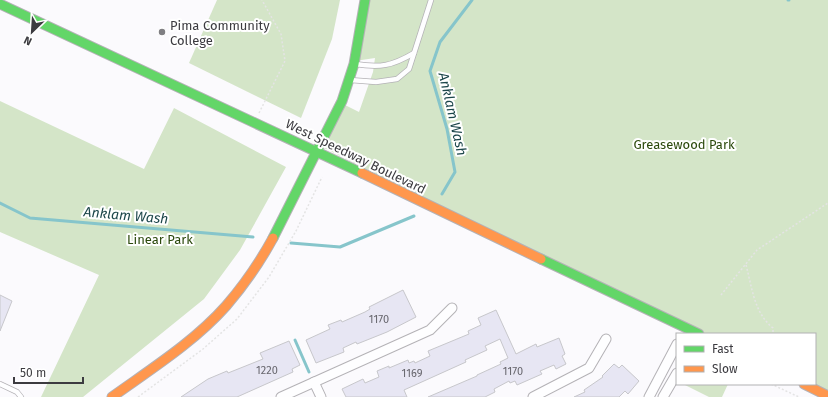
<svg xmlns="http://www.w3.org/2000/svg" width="828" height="397" viewBox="0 0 828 397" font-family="'Fira Sans',sans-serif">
<rect width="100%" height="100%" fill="#fbfafd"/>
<g fill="#d4e5c8">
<polygon points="217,0 340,0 332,39 301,118 189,63"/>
<polygon points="360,0 828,0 828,395 815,384 815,334 699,334 320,146 339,102 359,112 373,72 375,58 355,61"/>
<polygon points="0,101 144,169 174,108 286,167 240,250 204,299 83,397 41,397 99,275 0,232"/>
<polygon points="683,384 728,384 722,397 709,397"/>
</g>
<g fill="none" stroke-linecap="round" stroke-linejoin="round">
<g stroke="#86c5cb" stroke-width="3">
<polyline points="788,0 789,0"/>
<polyline points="442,194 455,172 447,129 430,71 440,42 472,0"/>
<polyline points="0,203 30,218 253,237"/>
<polyline points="291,243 340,247 414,216"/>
<polyline points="295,340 309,372"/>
</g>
</g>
<g fill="#e7e6f3" stroke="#c7c7cb">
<polygon points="403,290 416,317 387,332 357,344 356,342 343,348 344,352 316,363 306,340 330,329 328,325 341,320 342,322 365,312 370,309 369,307"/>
<polygon points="0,295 12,301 0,331"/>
<polygon points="496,310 516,354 536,344 537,347 559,338 565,354 562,356 566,364 556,369 554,365 540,371 542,374 517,385 515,381 510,383 509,381 494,389 495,392 485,397 428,397 477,376 477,375 501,364 500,362 508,358 500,339 485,346 487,350 465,360 466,362 404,390 407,397 346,397 342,389 363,379 365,383 379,377 377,371 389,366 389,368 408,360 409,363 414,361 415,363 430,356 428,351 469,334 468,331 481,325 478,318"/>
<polygon points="289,341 300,365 292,369 293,372 237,397 181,397 208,379 227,371 228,373 263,359 260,353"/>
<polygon points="614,364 619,368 622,365 639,381 628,394 625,391 619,397 574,397 585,392 584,390 603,377 602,376"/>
</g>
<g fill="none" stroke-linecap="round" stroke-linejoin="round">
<g stroke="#b4b2b6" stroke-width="6">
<g id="lane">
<path d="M 355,64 C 380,68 392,66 414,53"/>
<polyline points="350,80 376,82 397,79 409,69 431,0"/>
<polyline points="0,384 17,392 21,397"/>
</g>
</g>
<g stroke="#b4b2b6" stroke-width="11">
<g id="street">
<polyline points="314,382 321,397"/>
<polyline points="281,397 430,330 452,308"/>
<polyline points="533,397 589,368 606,339"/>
<polyline points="649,397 677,344"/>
<polyline points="663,397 677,373"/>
</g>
</g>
<g stroke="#b4b2b6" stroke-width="11">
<g id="fast">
<polyline points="0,4 362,173"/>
<polyline points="273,238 342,101 354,64 365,0"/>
<polyline points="541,259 699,334"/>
</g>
</g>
<g stroke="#b4b2b6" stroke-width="11">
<g id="slow">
<polyline points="362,173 541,259"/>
<polyline points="804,384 828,396"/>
<path d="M 112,397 C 151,369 194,342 226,306 C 244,285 260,262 273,238"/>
</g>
</g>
<g stroke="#e4e4e4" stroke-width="1.5" stroke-dasharray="2 2" stroke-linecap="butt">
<polyline points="259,113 285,61 281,34 262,0"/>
<path d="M 746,265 C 752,287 754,313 773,328 L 773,334"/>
<polyline points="721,295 757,250 828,203"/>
<polyline points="771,384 799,397"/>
<polyline points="138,397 203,349 237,319 269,277 296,231 322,177"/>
</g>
<use href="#lane" stroke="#fefeff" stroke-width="4.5"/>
<use href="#street" stroke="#fefeff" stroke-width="9"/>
<use href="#fast" stroke="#63d668" stroke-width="9"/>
<use href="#slow" stroke="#ff974d" stroke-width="9"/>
</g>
<circle fill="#7f7e82" stroke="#fff" stroke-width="1.5" cx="162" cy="32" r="4"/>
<g text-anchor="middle" stroke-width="4" stroke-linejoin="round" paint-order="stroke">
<g font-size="11" fill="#67666d">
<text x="379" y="323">1170</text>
<text x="267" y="374">1220</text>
<text x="513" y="375">1170</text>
<text x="412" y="377">1169</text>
</g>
<g font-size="13" fill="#3c3b40" stroke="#fff" text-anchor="start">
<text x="170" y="30">Pima Community<tspan x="170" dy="15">College</tspan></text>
</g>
<g font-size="13" fill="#2b490c" stroke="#fff">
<text x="684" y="149">Greasewood Park</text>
<text x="160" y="244">Linear Park</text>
</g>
<g font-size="13" fill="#3c3b40" stroke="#fff">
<text transform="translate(356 156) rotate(26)" y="5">West Speedway Boulevard</text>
</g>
<g font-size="14" font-style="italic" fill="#1c464a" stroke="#fff">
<text transform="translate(453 114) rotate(77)" y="5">Anklam Wash</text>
<text transform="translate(126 215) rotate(5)" y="5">Anklam Wash</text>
</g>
</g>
<rect x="676" y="333" width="140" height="52" fill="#ffffff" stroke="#b1b1b3"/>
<rect x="684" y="346" width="20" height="6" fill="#63d668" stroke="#b1b1b3"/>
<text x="712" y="353" font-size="12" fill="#3c3b40">Fast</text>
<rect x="684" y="366" width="20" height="6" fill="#ff974d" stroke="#b1b1b3"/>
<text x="712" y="373" font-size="12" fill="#3c3b40">Slow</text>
<g transform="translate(32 32) rotate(205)" stroke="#ffffff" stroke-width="3" paint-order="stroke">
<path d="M0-3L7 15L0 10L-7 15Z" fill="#3c3b40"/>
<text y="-6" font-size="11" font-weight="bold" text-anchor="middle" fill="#3c3b40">N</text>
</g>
<path d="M14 377v6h69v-6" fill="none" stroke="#3c3b40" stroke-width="2"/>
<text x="20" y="377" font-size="12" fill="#3c3b40" stroke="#ffffff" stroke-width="3" paint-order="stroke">50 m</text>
</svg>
